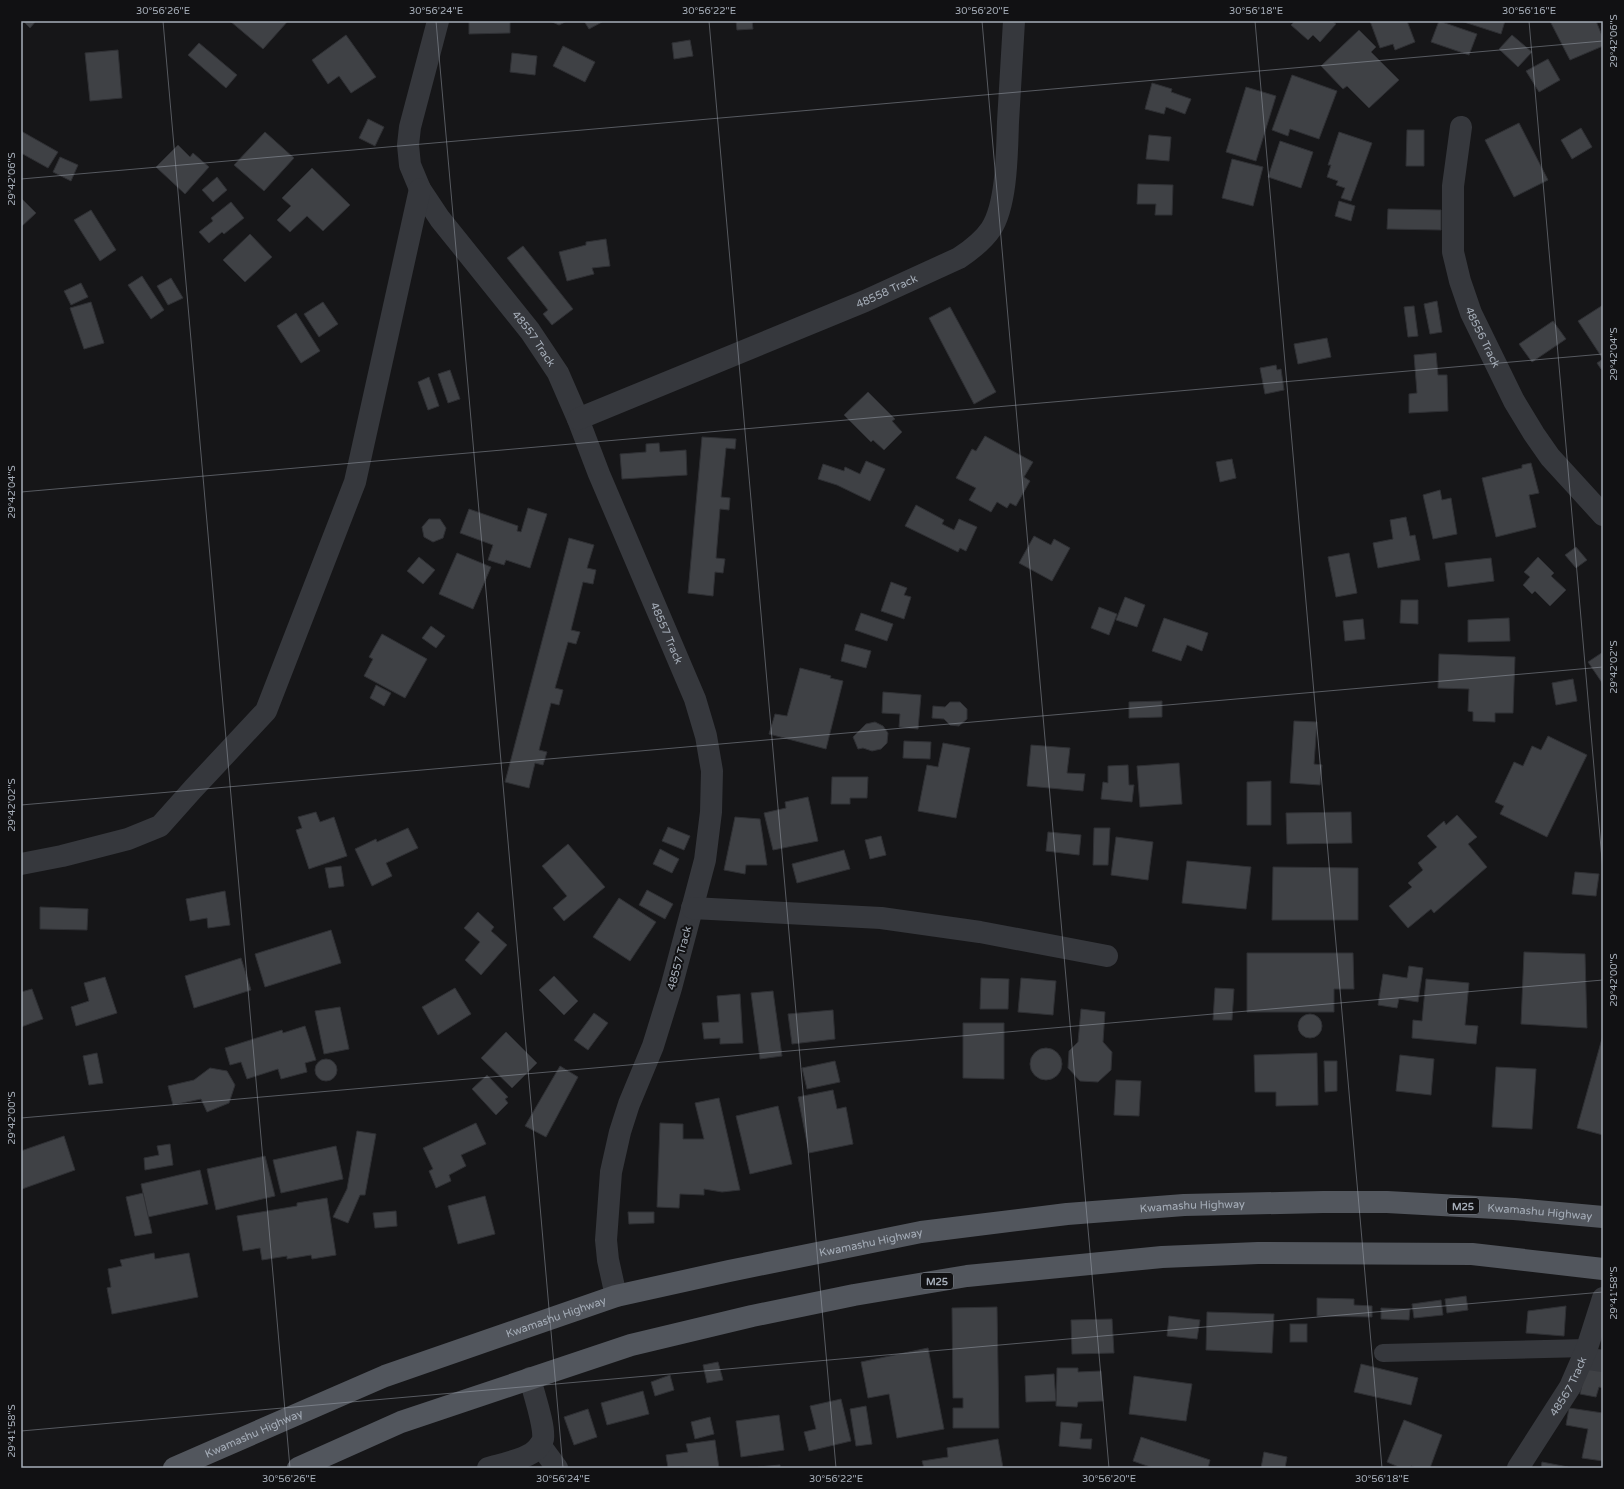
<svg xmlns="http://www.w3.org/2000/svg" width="1624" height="1489" viewBox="0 0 1624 1489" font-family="'Varela Round',sans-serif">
<rect width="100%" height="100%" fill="#161618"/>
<g fill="#3f4145" stroke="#2f3034">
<polygon points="23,21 36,21 30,28"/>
<polygon points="230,21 288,21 263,49"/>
<polygon points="469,21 510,21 510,33 469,34"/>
<polygon points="550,21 567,21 559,25"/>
<polygon points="584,21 601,21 602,22 589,29"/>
<polygon points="736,21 752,21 753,29 737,30"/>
<polygon points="1295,21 1332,21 1336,24 1320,42 1313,35 1308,40 1291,25"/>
<polygon points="1370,21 1407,21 1415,42 1395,50 1393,44 1380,48"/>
<polygon points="1439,21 1477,34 1469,55 1431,42"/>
<polygon points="1461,21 1505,21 1501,34"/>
<polygon points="1550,21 1596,21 1603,38 1603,46 1570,60"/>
<polygon points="1359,30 1376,47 1371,52 1399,80 1369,108 1347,86 1343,89 1321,66"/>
<polygon points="346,35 376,77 351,93 339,76 328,84 312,60"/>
<polygon points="1512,35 1532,52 1518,67 1499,49"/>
<polygon points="690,40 693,56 674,59 672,43"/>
<polygon points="199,43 237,75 226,88 188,55"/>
<polygon points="563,46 595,62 585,82 553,66"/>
<polygon points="118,50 122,98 90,101 85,53"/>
<polygon points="512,53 537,56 535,75 510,72"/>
<polygon points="1548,59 1560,80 1539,92 1526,71"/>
<polygon points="1292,75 1337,91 1319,139 1290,129 1288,136 1272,130"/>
<polygon points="1152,83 1172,89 1171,92 1191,99 1185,114 1166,107 1164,114 1145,109"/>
<polygon points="1246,87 1276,96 1256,161 1226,152"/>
<polygon points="368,119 384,127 375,146 359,138"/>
<polygon points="1519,123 1548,180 1514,197 1485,140"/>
<polygon points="1581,128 1592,147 1572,159 1561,140"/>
<polygon points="1407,130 1424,130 1424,166 1406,166"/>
<polygon points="21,131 58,152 48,168 21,153"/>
<polygon points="265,132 294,158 264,191 234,165"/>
<polygon points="1339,132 1372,143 1351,201 1341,198 1345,188 1336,185 1338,181 1327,177 1331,165 1328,165"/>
<polygon points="1149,135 1171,137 1169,161 1146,159"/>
<polygon points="1280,141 1313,152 1301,188 1268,177"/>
<polygon points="178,145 190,157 193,153 209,167 185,194 156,167"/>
<polygon points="60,157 78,165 71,181 53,172"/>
<polygon points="1232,159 1263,167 1253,206 1222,198"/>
<polygon points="312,168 350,205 323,231 307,216 290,232 277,220 291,206 282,198"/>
<polygon points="217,177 227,190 213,202 202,190"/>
<polygon points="1138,184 1173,185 1172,215 1155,215 1156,204 1137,204"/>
<polygon points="21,198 36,213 21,227"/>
<polygon points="1339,201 1355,206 1351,221 1335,216"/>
<polygon points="231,202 244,218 224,234 222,232 209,243 199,232 213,221 211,218"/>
<polygon points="1388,209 1441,210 1441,230 1387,229"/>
<polygon points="91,210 116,250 100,261 74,220"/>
<polygon points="250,234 272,257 245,282 223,260"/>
<polygon points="606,239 610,266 592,268 594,274 567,281 559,252 586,245 586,242"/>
<polygon points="523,246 573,309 552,325 543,314 548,310 507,258"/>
<polygon points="142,276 164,310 151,319 128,285"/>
<polygon points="171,278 183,298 168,305 157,286"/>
<polygon points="81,283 88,297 71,305 64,291"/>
<polygon points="1437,301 1442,332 1430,334 1424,304"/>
<polygon points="91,302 104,343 84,349 70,308"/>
<polygon points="323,302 338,324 319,337 304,314"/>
<polygon points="1603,305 1603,368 1601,369 1597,363 1603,359 1578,321"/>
<polygon points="1414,306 1418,336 1408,337 1404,307"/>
<polygon points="950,307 996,392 974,404 929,318"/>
<polygon points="296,313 320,351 301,363 277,326"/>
<polygon points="1553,321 1566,339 1532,362 1519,344"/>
<polygon points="1327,338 1331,357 1298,364 1294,344"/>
<polygon points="1436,353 1438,375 1447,375 1448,411 1409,413 1409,394 1417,393 1414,355"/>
<polygon points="1276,365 1277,370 1281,369 1284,390 1265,394 1260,368"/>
<polygon points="450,370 460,399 448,403 438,374"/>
<polygon points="429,377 439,406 428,410 418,382"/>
<polygon points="868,392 895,419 892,421 902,432 884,450 873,440 871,442 844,415"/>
<polygon points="985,436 1033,462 1024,477 1030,481 1016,506 1010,503 1007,508 997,502 991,512 969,500 976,488 956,478 972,449 976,451"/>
<polygon points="702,437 736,439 735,449 726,448 721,497 730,498 729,510 720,509 716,558 725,559 723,573 715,572 713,596 688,593"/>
<polygon points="659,443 660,452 686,450 687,475 622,479 620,454 646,452 646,444"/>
<polygon points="1232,459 1236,478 1220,482 1216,462"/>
<polygon points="866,461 885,469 870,501 837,485 818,479 823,464 844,471 845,467 860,474"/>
<polygon points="1531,463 1539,493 1529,495 1536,527 1496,537 1482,478 1522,468 1522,465"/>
<polygon points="1440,490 1442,500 1451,498 1457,534 1433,539 1423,495"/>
<polygon points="916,505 944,520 942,524 954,530 959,519 977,527 966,551 960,548 958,552 905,526"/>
<polygon points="528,508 547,514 530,568 506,560 504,565 488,560 493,545 460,533 469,509 518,526 517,531 521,532"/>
<polygon points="1406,517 1410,536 1415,535 1420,560 1378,568 1373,543 1393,539 1390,520"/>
<polygon points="429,519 440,519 446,528 443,538 433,542 424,537 422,527"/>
<polygon points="1034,536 1051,545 1054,539 1070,548 1052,581 1019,563"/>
<polygon points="569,538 594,545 587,568 596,570 593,584 583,582 571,630 580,632 576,644 568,642 555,688 563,690 559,705 551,703 539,750 547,752 543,765 535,763 529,788 505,782"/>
<polygon points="1576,547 1587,560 1576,568 1565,555"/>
<polygon points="457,553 491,567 473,609 439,594"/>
<polygon points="1349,553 1357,593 1336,597 1328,557"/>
<polygon points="419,557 435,570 423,584 407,571"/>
<polygon points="1538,557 1554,573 1551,576 1566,590 1550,606 1535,591 1532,594 1523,585 1530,577 1524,572"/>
<polygon points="1491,558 1494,581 1448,587 1445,563"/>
<polygon points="891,582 907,588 904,595 911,597 904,619 881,611"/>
<polygon points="1125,597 1145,605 1137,627 1116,620"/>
<polygon points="1401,600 1418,600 1418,624 1400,623"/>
<polygon points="1099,607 1117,614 1109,635 1091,628"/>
<polygon points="861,613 893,624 887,641 855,630"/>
<polygon points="1164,618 1208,633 1202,651 1187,645 1181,661 1152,651"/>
<polygon points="1509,618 1510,641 1468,642 1468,620"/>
<polygon points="1363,619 1365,639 1345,641 1343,621"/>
<polygon points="431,626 445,636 436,648 422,638"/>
<polygon points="382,634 427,659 405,698 364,676 373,659 369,657"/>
<polygon points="845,644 871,651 866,668 841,661"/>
<polygon points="1603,652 1603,684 1588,662"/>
<polygon points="1439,654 1515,657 1513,713 1495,713 1495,722 1473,721 1473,712 1468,711 1469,689 1438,688"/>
<polygon points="800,668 831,676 830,678 843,681 826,749 769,734 775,714 787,716"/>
<polygon points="1573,679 1577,701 1556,705 1552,683"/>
<polygon points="376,685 391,693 384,706 370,698"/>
<polygon points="883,692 921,695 918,729 899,727 900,714 882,713"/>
<polygon points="1162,701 1162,717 1129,718 1129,702"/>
<polygon points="950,702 960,702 967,709 967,719 959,726 950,725 944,719 932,718 933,706 945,707"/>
<polygon points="1294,721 1317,722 1314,764 1322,765 1320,785 1290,783"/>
<polygon points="875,722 883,726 888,733 887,743 881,749 872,751 863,748 858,749 853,737 866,724"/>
<polygon points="1548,736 1587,755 1547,837 1500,814 1504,806 1495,802 1514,762 1523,766 1532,746 1541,750"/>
<polygon points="904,741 931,742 930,759 903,758"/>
<polygon points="943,743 970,748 956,818 918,811 927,765 938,767"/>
<polygon points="1031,745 1070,748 1067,773 1085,774 1083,791 1027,786"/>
<polygon points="1179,763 1182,804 1140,807 1137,766"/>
<polygon points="1128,765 1129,785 1134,785 1132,802 1101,799 1103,782 1108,783 1108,766"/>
<polygon points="832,777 868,777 867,798 850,798 850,804 831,804"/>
<polygon points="1271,781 1271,825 1247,825 1247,782"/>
<polygon points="808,797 818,841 773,850 764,813 786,808 785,802"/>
<polygon points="316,812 320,822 334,817 347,856 309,869 296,830 302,828 298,817"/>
<polygon points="1351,812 1352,843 1287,844 1286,813"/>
<polygon points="1457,815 1477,837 1468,844 1487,867 1434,913 1431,909 1408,928 1389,906 1412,887 1408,883 1423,870 1418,863 1437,847 1427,836 1444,821 1446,825"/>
<polygon points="735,817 760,819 767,865 746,865 745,874 724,870"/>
<polygon points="668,827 690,836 684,850 662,841"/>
<polygon points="408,828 418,848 386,863 392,876 372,886 355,849 376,839 377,842"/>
<polygon points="1094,828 1110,828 1108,865 1093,865"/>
<polygon points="1048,832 1081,835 1079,855 1046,851"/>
<polygon points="881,836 886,855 870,859 865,840"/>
<polygon points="1116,837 1153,842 1148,880 1111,875"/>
<polygon points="568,844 605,887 564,921 553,908 567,896 542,866"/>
<polygon points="660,849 679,859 672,873 653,864"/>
<polygon points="844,850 850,869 797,883 792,864"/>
<polygon points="1187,861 1251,867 1246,909 1182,903"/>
<polygon points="341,866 344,886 329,888 325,868"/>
<polygon points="1273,867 1358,868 1358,920 1272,920"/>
<polygon points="1575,872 1599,874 1596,896 1572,894"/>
<polygon points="647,890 673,904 665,919 639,905"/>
<polygon points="225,891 230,925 208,928 207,918 190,921 186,899"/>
<polygon points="619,898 656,922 630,961 593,937"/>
<polygon points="40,907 88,909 87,930 40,929"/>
<polygon points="478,912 494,927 491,931 507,945 481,975 465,960 480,942 464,928"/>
<polygon points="331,930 341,963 265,987 255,954"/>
<polygon points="1524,952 1585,954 1587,1028 1521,1024"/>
<polygon points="1247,953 1353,953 1354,989 1334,989 1334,1012 1247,1012"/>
<polygon points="241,958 251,990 194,1008 185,976"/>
<polygon points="1409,966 1423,968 1418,1002 1399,999 1397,1008 1378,1005 1383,974 1407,978"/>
<polygon points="554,976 578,1001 564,1015 539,990"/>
<polygon points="105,977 117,1013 76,1026 71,1007 89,1001 84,983"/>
<polygon points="981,978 1009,979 1008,1009 980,1009"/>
<polygon points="1021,978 1056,981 1053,1015 1018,1012"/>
<polygon points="1426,979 1469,983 1465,1025 1478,1026 1476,1044 1412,1038 1413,1020 1422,1021"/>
<polygon points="455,988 471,1014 438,1035 422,1007"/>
<polygon points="1215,988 1234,989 1232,1020 1213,1020"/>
<polygon points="32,989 43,1019 21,1027 21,992"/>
<polygon points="773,991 782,1056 760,1059 751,993"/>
<polygon points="740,994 743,1043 720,1044 720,1038 704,1039 702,1023 719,1022 717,996"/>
<polygon points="340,1007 349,1049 324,1054 315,1011"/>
<polygon points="1081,1009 1105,1012 1103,1042 1112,1052 1111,1070 1098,1082 1080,1081 1068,1068 1069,1051 1078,1042"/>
<polygon points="833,1010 835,1039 792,1044 788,1014"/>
<polygon points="594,1013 608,1023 588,1050 574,1040"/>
<circle cx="1310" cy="1026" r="12"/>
<polygon points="963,1023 1004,1023 1004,1079 963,1078"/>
<polygon points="305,1026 316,1060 305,1063 307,1072 281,1079 278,1069 247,1079 241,1062 230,1065 225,1048 282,1030 283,1033"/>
<polygon points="506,1032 537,1063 512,1088 481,1058"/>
<polygon points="1603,1035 1603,1135 1577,1128"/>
<circle cx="1046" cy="1064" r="16"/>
<polygon points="97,1053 103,1083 89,1085 83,1056"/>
<polygon points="1317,1053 1318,1105 1276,1106 1276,1092 1255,1092 1254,1055"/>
<polygon points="1400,1055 1434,1059 1431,1095 1396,1091"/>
<circle cx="326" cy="1070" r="11"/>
<polygon points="835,1061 840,1082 807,1089 802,1068"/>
<polygon points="1324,1061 1337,1061 1337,1091 1325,1092"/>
<polygon points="560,1066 578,1077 546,1137 525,1126"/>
<polygon points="1496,1067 1536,1069 1532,1129 1492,1127"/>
<polygon points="210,1068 227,1071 235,1085 229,1103 207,1112 201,1099 173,1105 168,1086 194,1080"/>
<polygon points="487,1075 508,1097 505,1099 508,1103 496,1115 472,1089"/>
<polygon points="1116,1080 1141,1081 1139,1116 1114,1115"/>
<polygon points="833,1090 837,1109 846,1107 853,1144 809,1153 798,1097"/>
<polygon points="719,1098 740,1190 722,1192 704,1189 704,1195 680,1194 679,1208 657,1207 660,1123 683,1124 683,1139 704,1139 695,1103"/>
<polygon points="778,1106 792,1164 750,1174 736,1116"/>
<polygon points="476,1123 486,1144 461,1155 466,1166 449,1175 451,1181 436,1188 429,1171 433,1169 423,1148"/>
<polygon points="357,1131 376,1134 365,1195 360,1195 348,1223 333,1217 347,1189"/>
<polygon points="64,1136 75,1170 22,1189 21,1151"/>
<polygon points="170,1144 173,1165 145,1170 144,1158 159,1155 157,1146"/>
<polygon points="336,1146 343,1179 281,1193 273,1160"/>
<polygon points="265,1156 275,1196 216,1210 207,1169"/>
<polygon points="200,1170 208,1204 148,1217 141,1184"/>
<polygon points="143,1193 152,1233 135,1236 126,1197"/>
<polygon points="485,1196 495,1234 458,1244 448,1206"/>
<polygon points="327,1198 336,1255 312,1259 311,1255 287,1259 287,1256 262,1260 260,1248 243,1251 237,1216 297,1206 297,1203"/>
<polygon points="396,1211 397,1226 375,1228 373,1213"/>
<polygon points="628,1212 654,1212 654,1223 629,1224"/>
<polygon points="154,1253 155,1259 189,1253 198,1297 112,1314 107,1288 111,1287 108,1269 122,1266 120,1260"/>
<polygon points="1466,1296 1468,1310 1447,1313 1445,1299"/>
<polygon points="1317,1298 1354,1299 1354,1305 1372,1306 1372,1317 1317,1316"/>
<polygon points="1441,1300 1443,1315 1414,1318 1412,1304"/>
<polygon points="1566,1306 1564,1336 1526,1333 1528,1311"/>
<polygon points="997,1307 999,1428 953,1428 953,1408 963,1408 963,1398 953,1398 952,1308"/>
<polygon points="1381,1308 1410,1309 1409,1320 1381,1319"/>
<polygon points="1207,1312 1274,1314 1272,1353 1206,1350"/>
<polygon points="1169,1316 1200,1320 1197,1339 1167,1336"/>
<polygon points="1112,1319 1114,1353 1072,1354 1071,1320"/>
<rect x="1290" y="1324" width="17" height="18"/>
<polygon points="928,1348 944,1429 897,1438 889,1394 868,1398 861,1362"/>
<polygon points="718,1362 723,1380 707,1383 703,1365"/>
<polygon points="1361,1364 1418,1378 1411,1405 1354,1392"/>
<polygon points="1586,1366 1603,1370 1603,1388 1599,1387 1596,1397 1580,1394"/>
<polygon points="1057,1368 1078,1368 1078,1372 1101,1371 1103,1401 1078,1402 1077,1407 1056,1406"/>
<polygon points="1054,1374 1056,1401 1026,1402 1025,1376"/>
<polygon points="670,1375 674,1390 655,1396 651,1382"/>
<polygon points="1134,1376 1192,1384 1186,1421 1129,1414"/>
<polygon points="643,1391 649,1414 607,1425 601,1403"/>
<polygon points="841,1399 851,1441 809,1451 804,1432 816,1429 810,1406"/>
<polygon points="866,1406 872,1444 856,1446 850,1409"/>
<polygon points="1569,1408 1603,1413 1603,1461 1582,1458 1588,1429 1566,1425"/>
<polygon points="588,1409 597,1437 574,1445 564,1417"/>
<polygon points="779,1415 784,1450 741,1457 736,1421"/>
<polygon points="710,1417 714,1434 695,1439 691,1422"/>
<polygon points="1404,1420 1442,1435 1430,1468 1416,1468 1411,1466 1410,1468 1401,1468 1387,1462"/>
<polygon points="1061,1422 1082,1424 1080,1439 1092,1439 1091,1449 1059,1446"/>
<polygon points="1141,1437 1210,1460 1208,1468 1153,1468 1133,1461"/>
<polygon points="998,1439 1003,1468 924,1468 922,1461 948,1457 947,1448"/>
<polygon points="715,1440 719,1468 685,1468 684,1467 668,1468 666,1455 688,1452 686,1444"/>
<polygon points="1264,1452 1287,1457 1285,1468 1261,1468"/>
<polygon points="1542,1462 1568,1467 1568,1468 1541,1468"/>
<polygon points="780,1465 780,1468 758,1468 758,1467"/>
</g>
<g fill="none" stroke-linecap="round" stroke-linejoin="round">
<polyline stroke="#36383d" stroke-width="18" points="1383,1353 1587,1348"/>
<g stroke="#36383d" stroke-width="22">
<path id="s1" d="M 438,21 L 410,127 L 408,145 L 410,165 L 420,189 L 440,219 L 530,331 L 558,373 L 578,419 L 599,474 L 695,699 L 706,736 L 712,771 L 711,812 L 705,860 L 671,988 L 653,1046 L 629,1104 L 620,1132 L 611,1172 L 606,1240 L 608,1260 L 616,1296"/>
<path id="s2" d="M 1461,127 L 1453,186 L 1453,252 L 1460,281 L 1471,313 L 1514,401 L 1534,434 L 1550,457 L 1603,515"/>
<path id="s3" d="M 578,419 L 865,301 L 959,258 C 971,250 983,241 991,229 C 1007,205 1007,151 1008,122 C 1010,88 1012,55 1014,21"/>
<polyline points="21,864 62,856 128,839 160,826 193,789 266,711 355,482 420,189"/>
<polyline points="692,908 881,918 980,932 1107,956"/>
<polyline points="1582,1358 1603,1361"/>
<polyline points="540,1445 557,1468"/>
<path d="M 488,1468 C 502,1464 519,1461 532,1453 C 536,1450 542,1444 543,1439 C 545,1425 533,1392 530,1378"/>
<path id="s4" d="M 1518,1468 L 1570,1387 L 1587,1348 L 1603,1298"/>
</g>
<g stroke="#52565d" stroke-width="22">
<path id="s5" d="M 174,1468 L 385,1376 L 616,1296 L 729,1271 L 921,1232 L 1067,1214 L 1184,1205 L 1323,1202 L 1387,1202 L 1514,1209 L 1603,1217"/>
<polyline points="298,1468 401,1422 631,1345 752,1316 854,1295 967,1276 1162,1257 1258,1253 1472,1254 1603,1269"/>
</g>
</g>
<path fill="none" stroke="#a6aeb9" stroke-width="1" stroke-opacity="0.45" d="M 163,21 L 290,1468M 436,21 L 563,1468M 709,21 L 836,1468M 982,21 L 1109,1468M 1255,21 L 1382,1468M 1529,21 L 1603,871M 21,179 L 1603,41M 21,492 L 1603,354M 21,805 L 1603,667M 21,1118 L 1603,980M 21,1431 L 1603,1292"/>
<g text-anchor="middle" stroke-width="4" stroke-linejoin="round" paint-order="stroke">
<g fill="#111113" stroke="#797f87" stroke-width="1">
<rect x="1447" y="1198" width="32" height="16" rx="3"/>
<rect x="921" y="1273" width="32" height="16" rx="3"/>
</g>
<g font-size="10" font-weight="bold" fill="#a6aeb9">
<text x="1463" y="1210">M25</text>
<text x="937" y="1285">M25</text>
</g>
<g font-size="11" fill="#a6aeb9" stroke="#111113">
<text dy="4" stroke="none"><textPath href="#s3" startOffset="334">48558 Track</textPath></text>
<text dy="4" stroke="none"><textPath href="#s2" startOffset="216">48556 Track</textPath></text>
<text dy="4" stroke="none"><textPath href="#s1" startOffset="362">48557 Track</textPath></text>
<text dy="4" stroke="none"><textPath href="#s1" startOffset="686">48557 Track</textPath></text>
<text transform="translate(679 958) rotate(-75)" y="4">48557 Track</text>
<text dy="4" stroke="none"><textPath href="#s5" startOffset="1059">Kwamashu Highway</textPath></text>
<text dy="4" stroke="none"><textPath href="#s5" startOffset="1407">Kwamashu Highway</textPath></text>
<text dy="4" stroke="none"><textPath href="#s5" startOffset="735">Kwamashu Highway</textPath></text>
<text dy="4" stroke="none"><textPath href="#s5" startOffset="411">Kwamashu Highway</textPath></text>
<text dy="4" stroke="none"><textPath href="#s4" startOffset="96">48567 Track</textPath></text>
<text dy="4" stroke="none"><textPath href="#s5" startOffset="87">Kwamashu Highway</textPath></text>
</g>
</g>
<rect width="1624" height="1489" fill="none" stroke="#111113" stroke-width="44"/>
<rect x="22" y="22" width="1580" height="1445" fill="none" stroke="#a6aeb9" stroke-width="1.5"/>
<g font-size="10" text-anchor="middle" fill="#a6aeb9">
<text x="163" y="14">30°56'26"E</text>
<text x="436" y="14">30°56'24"E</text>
<text x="709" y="14">30°56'22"E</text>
<text x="982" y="14">30°56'20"E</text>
<text x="1256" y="14">30°56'18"E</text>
<text x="1529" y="14">30°56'16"E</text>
<text transform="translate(1613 41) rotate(-90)" y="4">29°42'06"S</text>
<text transform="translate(11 179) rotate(-90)" y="4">29°42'06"S</text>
<text transform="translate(1613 354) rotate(-90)" y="4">29°42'04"S</text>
<text transform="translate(11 492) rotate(-90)" y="4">29°42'04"S</text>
<text transform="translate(1613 667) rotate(-90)" y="4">29°42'02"S</text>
<text transform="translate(11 805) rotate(-90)" y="4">29°42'02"S</text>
<text transform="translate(1613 980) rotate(-90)" y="4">29°42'00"S</text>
<text transform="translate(11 1118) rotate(-90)" y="4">29°42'00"S</text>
<text transform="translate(1613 1293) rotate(-90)" y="4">29°41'58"S</text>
<text transform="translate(11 1431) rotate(-90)" y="4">29°41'58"S</text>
<text x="289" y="1482">30°56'26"E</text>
<text x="563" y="1482">30°56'24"E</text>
<text x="836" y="1482">30°56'22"E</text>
<text x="1109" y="1482">30°56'20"E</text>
<text x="1382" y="1482">30°56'18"E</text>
</g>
</svg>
